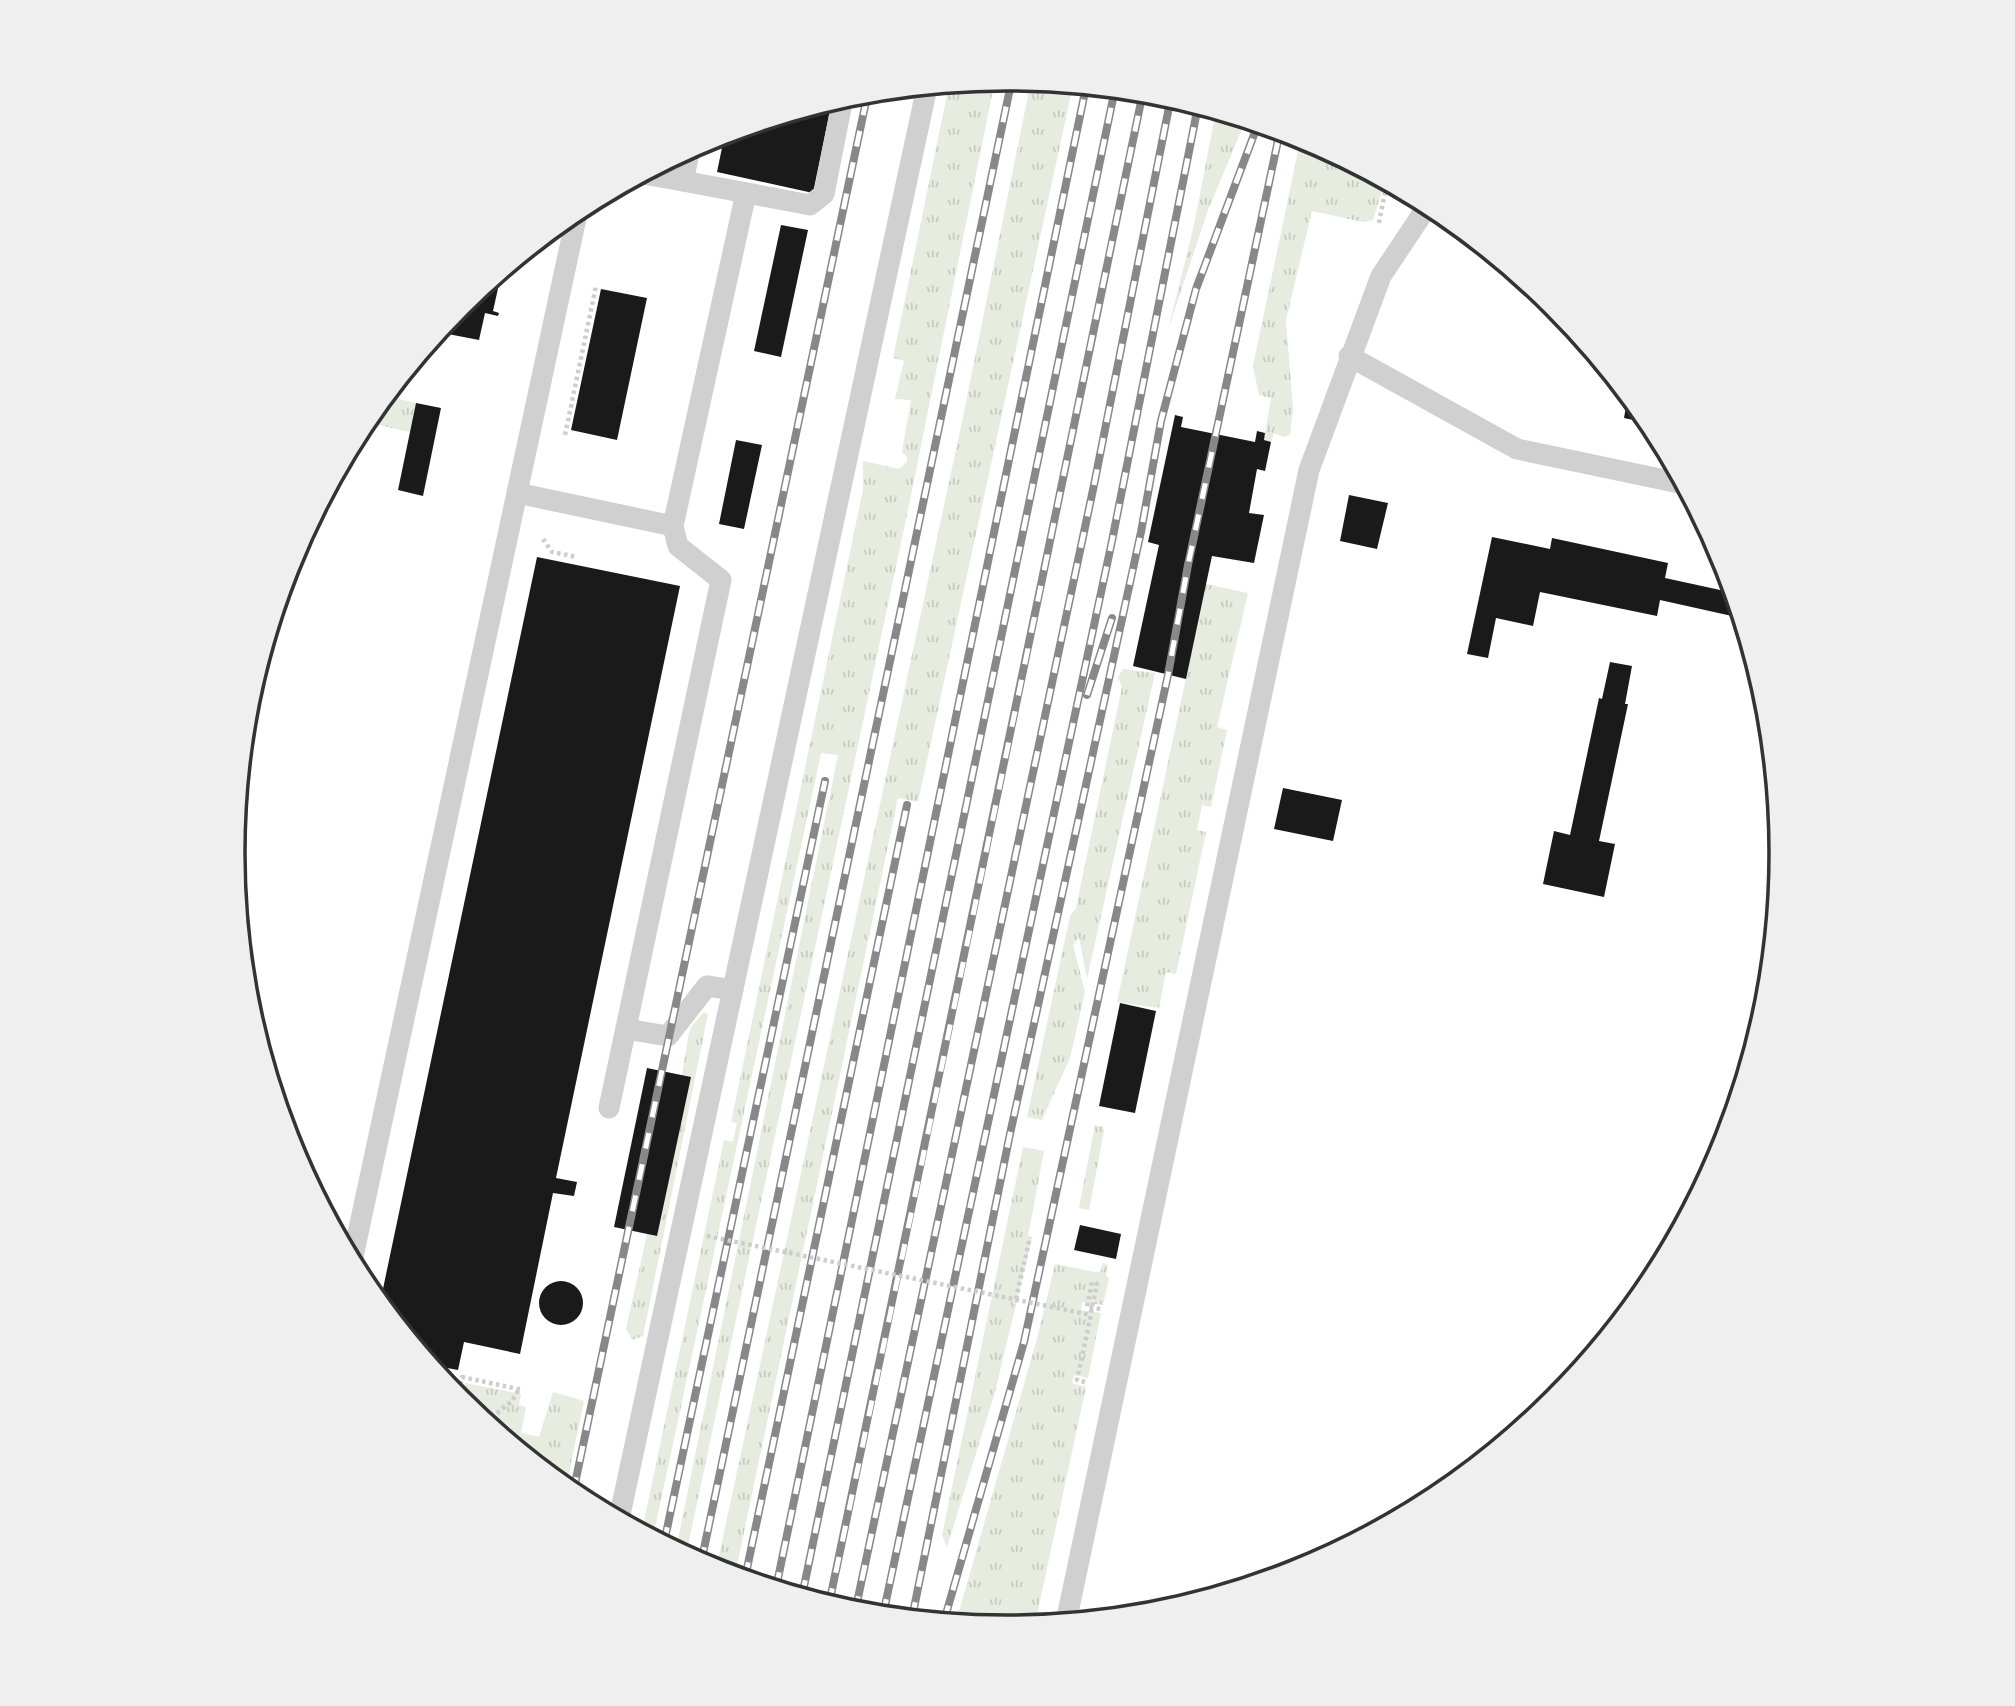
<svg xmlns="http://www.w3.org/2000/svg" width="2015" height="1706" viewBox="0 0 2015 1706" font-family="'Golos Text',sans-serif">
<defs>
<pattern id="grass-tufts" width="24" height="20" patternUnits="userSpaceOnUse" patternTransform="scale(1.75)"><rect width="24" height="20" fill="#e6ecdf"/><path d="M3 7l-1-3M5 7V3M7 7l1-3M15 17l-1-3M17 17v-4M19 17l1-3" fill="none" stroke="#c6cbc0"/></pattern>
</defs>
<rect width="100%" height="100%" fill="#fff"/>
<g fill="url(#grass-tufts)">
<polygon points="995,80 909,505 686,1555 676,1549 838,755 821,753 653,1537 642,1531 724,1140 733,1142 737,1123 731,1122 863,490 863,461 899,469 907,462 907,457 902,452 911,400 895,399 904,361 893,358 949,85"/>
<polygon points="1031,81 1073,85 918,802 898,798 735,1575 716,1570 963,417"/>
<polygon points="1216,111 1246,120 1208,210 1168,330 1194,225"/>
<polygon points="1301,137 1385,181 1373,220 1363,222 1312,211 1286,320 1293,409 1290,435 1283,437 1274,433 1271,442 1264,440 1271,398 1259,395 1253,366"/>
<polygon points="386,396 416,403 410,432 365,422"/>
<polygon points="1206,584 1248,593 1217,727 1227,730 1211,807 1202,805 1197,830 1206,832 1176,974 1166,972 1159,1008 1117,1002"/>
<polygon points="1123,669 1155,673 1087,979 1079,937 1073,945 1085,992 1070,1058 1042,1120 1027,1117 1070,916 1076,908 1122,687 1118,677"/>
<polygon points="704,1012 708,1014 643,1336 632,1340 626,1329 647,1234 657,1236 688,1037 691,1027"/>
<polygon points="1095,1125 1103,1127 1104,1131 1089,1210 1079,1208"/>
<polygon points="1023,1147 1044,1151 1028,1236 1032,1238 995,1392 947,1547 942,1535"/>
<polygon points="1103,1263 1108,1265 1106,1276 1109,1278 1103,1305 1082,1302 1081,1310 1101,1313 1088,1378 1074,1375 1072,1383 1086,1387 1035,1624 1007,1627 956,1622 1038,1335 1055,1264 1100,1273"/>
<polygon points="465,1383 521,1394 519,1405 526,1407 521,1433 539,1437 553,1392 584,1401 566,1488 461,1401"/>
</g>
<g fill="#1a1a1a">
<polygon points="832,101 813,193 717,172 725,133"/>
<polygon points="781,225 808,230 781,357 754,351"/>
<polygon points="502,271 507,273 507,277 501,275 493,311 499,313 498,316 485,313 479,340 448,334 452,315 460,305"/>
<polygon points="601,289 647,298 617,440 571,430"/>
<polygon points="1628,395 1651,423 1652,424 1624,418"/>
<polygon points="416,403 441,408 423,496 398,490"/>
<polygon points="1175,415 1183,417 1181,427 1255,442 1257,431 1265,433 1264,440 1271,442 1265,471 1257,469 1249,513 1264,515 1254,563 1212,556 1186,679 1133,666 1159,545 1148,542"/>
<polygon points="736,440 762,445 744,529 719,524"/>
<polygon points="1349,495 1388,503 1377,549 1340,541"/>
<polygon points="1492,537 1550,549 1552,538 1668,563 1665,578 1734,593 1741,618 1660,600 1657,616 1540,592 1533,626 1496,618 1488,658 1467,654"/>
<polygon points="537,557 680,586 556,1178 577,1182 574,1196 553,1193 520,1354 464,1342 458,1370 431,1365 380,1303"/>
<polygon points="1610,662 1632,666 1625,704 1628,704 1599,841 1615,844 1604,897 1543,884 1554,831 1570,835 1599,698 1602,699"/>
<polygon points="1283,788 1342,800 1333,841 1274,829"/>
<polygon points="1120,1003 1156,1011 1135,1113 1099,1106"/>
<polygon points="647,1068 691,1077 657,1236 614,1227"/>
<polygon points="1080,1225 1121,1234 1116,1259 1074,1250"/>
<circle cx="561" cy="1303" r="22"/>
</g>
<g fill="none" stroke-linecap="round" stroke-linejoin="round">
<g stroke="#cdcdcd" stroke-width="4.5" stroke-dasharray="3.5 3.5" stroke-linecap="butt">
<polyline points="1379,223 1387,182"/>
<polyline points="565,435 596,286"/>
<polyline points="543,539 552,552 577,557"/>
<polyline points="1016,1299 1030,1237"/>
<polyline points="1085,1382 1077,1380 1091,1315 1091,1312 1097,1284 1092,1282 1087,1307 1101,1309"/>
<polyline points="458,1398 462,1377 523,1390"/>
<polyline points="486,1422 512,1401 519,1389"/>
</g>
<g stroke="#d0d0d0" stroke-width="21">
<polyline points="643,174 683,181 690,149"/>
<polyline points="683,181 810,205 824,194 843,98"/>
<polyline points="1349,356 1517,449 1684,484"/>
<polyline points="517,493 673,526 746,193"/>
<polyline points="626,1029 668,1036 707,986 733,990"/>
<polyline points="609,1108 721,580 678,546 673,526"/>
<polyline points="352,1261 578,209"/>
<polyline points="619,1519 927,87"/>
<polyline points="1066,1622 1309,470 1381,276 1429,204"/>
</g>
<g stroke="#888" stroke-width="8">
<g id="rail">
<polyline points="1087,695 1112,618"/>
<polyline points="573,1493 868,92"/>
<polyline points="664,1543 825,781"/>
<polyline points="701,1563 1012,79"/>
<polyline points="745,1578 907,805"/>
<polyline points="776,1588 1086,87"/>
<polyline points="802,1596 1115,89"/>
<path d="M 829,1604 C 936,1101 1038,596 1143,92"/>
<polyline points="855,1612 1094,485 1171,97"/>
<polyline points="883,1615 1112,541 1198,106"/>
<polyline points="912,1618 1010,1134 1141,532 1161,421 1196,289 1258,124"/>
<polyline points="944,1621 1024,1342 1168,675 1188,565 1280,131"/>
</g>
</g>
<use href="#rail" stroke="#fff" stroke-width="5" stroke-dasharray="16" stroke-linecap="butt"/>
<polyline stroke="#cdcdcd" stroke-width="4.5" stroke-dasharray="3.5 3.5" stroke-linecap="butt" points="707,1236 1091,1315"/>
</g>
<path d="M0 0H2015V1706H0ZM245 853a762 762 0 1 1 1524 0a762 762 0 1 1-1524 0Z" fill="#efefef" fill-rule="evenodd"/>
<path fill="none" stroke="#333" stroke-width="3.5" d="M245 853a762 762 0 1 1 1524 0a762 762 0 1 1-1524 0Z"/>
</svg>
